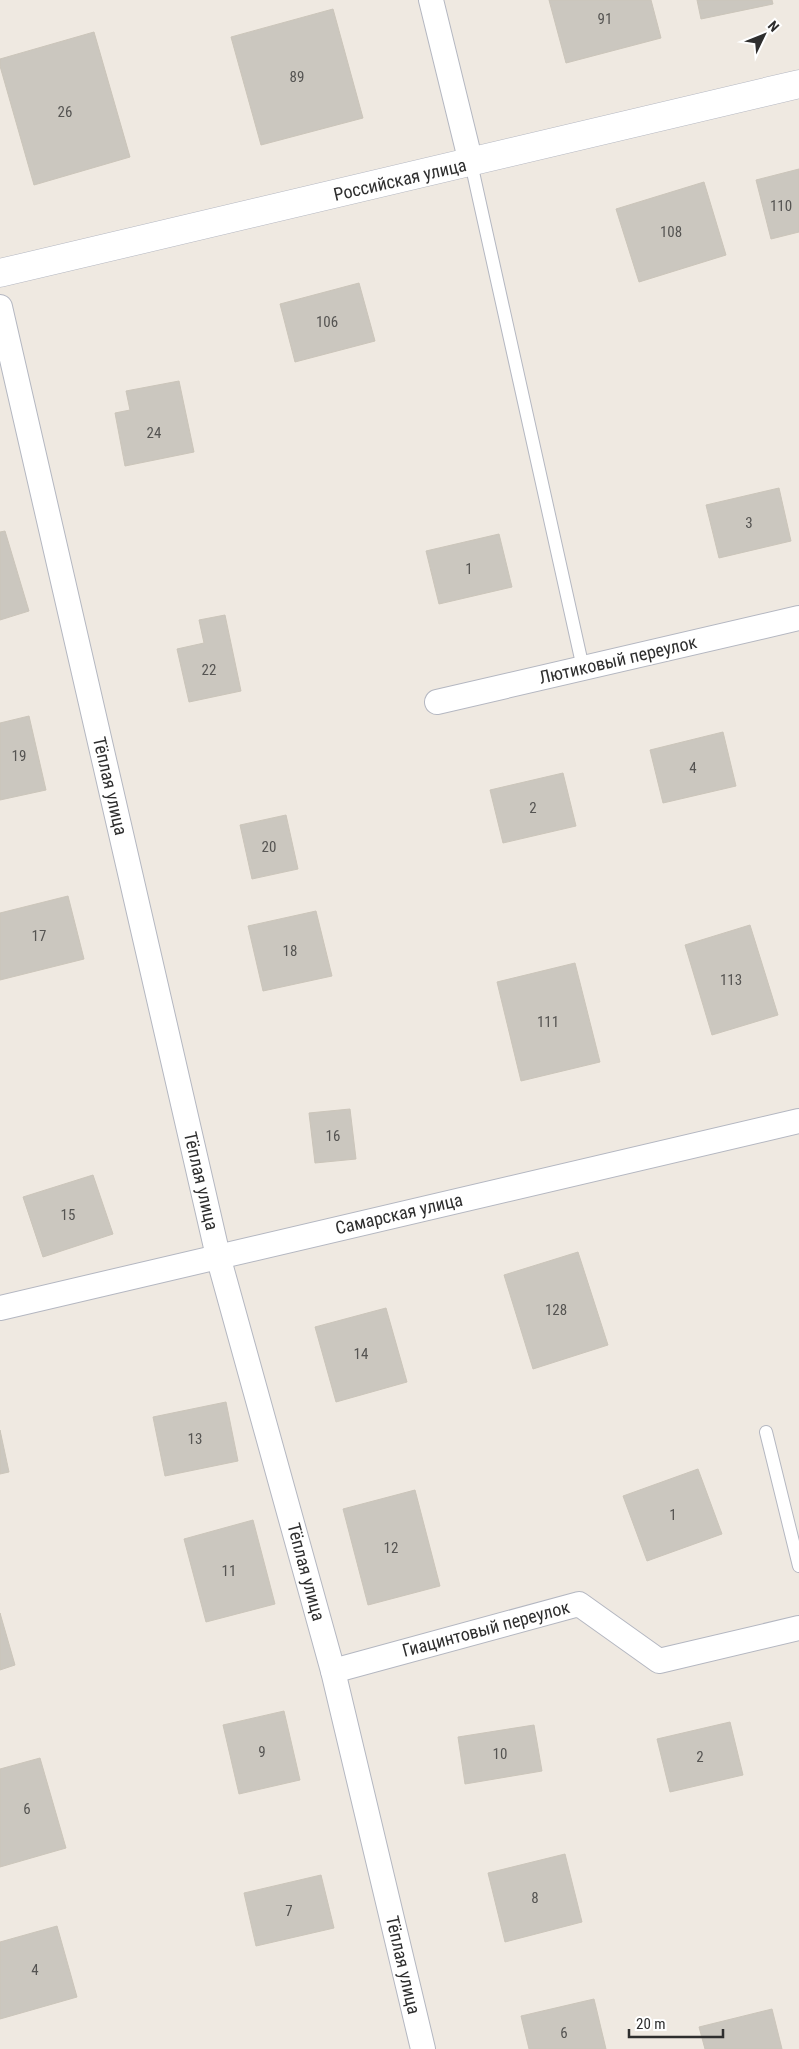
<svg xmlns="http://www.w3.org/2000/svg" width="799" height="2049" viewBox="0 0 799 2049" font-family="'Roboto Condensed',sans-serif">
<rect width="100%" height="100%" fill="#efe9e1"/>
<g fill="#cbc7bf" stroke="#cbc5ba">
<polygon points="549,0 651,0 661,38 566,63"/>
<polygon points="697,0 772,0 773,4 701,19"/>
<polygon points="333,9 363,118 261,145 231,37"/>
<polygon points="94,32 130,157 34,185 0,66 0,59"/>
<polygon points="799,169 799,232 771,239 756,180"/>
<polygon points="704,182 726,255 639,282 616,209"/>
<polygon points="359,283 375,341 295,362 280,304"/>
<polygon points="179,381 194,452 125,466 115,413 130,410 126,391"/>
<polygon points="779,488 791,541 719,558 706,505"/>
<polygon points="5,531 29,611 0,620 0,532"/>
<polygon points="499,534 512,587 439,604 426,551"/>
<polygon points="225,615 241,691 189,702 177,649 204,643 199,620"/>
<polygon points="29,716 46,790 0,800 0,723"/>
<polygon points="723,732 736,786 663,803 650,750"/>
<polygon points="563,773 576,826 503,843 490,790"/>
<polygon points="286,815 298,869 252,879 240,825"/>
<polygon points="68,896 84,959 0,980 0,913"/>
<polygon points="316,911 332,976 263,991 248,926"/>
<polygon points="750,925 778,1015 712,1035 685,945"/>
<polygon points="575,963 600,1062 521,1081 497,982"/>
<polygon points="350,1109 356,1159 315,1163 309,1113"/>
<polygon points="93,1175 113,1234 43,1257 23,1197"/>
<polygon points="578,1252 608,1345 533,1369 504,1275"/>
<polygon points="386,1308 407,1382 336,1402 315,1327"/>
<polygon points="226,1402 238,1461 165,1476 153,1417"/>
<polygon points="0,1430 9,1472 0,1474"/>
<polygon points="698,1469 722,1534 647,1561 623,1496"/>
<polygon points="415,1490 440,1586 368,1605 343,1509"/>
<polygon points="253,1520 275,1604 206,1622 184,1539"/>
<polygon points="0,1613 15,1665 0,1670"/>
<polygon points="284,1711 300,1780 239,1794 223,1725"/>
<polygon points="730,1722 743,1775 670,1792 657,1739"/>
<polygon points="534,1725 542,1771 465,1784 458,1737"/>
<polygon points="40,1758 66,1848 0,1867 0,1769"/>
<polygon points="565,1854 582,1922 505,1942 488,1873"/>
<polygon points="321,1875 334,1928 256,1946 244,1893"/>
<polygon points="57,1926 77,1997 0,2019 0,1942"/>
<polygon points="594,1999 606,2049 529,2049 521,2016"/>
<polygon points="772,2009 782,2049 705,2049 699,2027"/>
</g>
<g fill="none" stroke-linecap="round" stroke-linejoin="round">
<g stroke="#b4b7c1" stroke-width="14">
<g id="service">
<polyline points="471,163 583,668"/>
<polyline points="766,1432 799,1566"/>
</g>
</g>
<g stroke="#b4b7c1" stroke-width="26">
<g id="minor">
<polyline points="431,0 471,163"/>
<polyline points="0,307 218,1256 333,1671 423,2049"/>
<polyline points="437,702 799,618"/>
<polyline points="0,1308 799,1121"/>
<polyline points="333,1671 579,1604 659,1661 799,1628"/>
</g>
</g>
<g stroke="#b4b7c1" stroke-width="29">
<polyline id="tertiary" points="0,273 799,84"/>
</g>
<use href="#service" stroke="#fff" stroke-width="12"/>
<use href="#minor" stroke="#fff" stroke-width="24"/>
<use href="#tertiary" stroke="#fff" stroke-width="28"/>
</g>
<g text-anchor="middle" stroke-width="4" stroke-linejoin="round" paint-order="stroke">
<g font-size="15" fill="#555452">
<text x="605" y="24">91</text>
<text x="297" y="82">89</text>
<text x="65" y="117">26</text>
<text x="781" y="211">110</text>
<text x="671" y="237">108</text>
<text x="327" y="327">106</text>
<text x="154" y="438">24</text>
<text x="749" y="528">3</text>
<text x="469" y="574">1</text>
<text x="209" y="675">22</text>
<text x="19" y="761">19</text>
<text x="693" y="773">4</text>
<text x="533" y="813">2</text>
<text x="269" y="852">20</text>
<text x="39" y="941">17</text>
<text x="290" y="956">18</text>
<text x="731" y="985">113</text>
<text x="548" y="1027">111</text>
<text x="333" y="1141">16</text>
<text x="68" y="1220">15</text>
<text x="556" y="1315">128</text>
<text x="361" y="1359">14</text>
<text x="195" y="1444">13</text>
<text x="673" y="1520">1</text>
<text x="391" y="1553">12</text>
<text x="229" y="1576">11</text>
<text x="262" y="1757">9</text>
<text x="500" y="1759">10</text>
<text x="700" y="1762">2</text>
<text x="27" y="1814">6</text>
<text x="535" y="1903">8</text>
<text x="289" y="1916">7</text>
<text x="35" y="1975">4</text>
<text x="564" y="2038">6</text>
</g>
<g font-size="18" fill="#2e2e2e" stroke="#fff">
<text transform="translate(400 180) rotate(-13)" y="6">Российская улица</text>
<text transform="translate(618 660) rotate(-13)" y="6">Лютиковый переулок</text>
<text transform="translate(110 786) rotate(77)" y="6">Тёплая улица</text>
<text transform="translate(201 1181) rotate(77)" y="6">Тёплая улица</text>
<text transform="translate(399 1214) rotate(-13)" y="6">Самарская улица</text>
<text transform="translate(306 1572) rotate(75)" y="6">Тёплая улица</text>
<text transform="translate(486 1629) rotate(-15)" y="6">Гиацинтовый переулок</text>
<text transform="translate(403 1965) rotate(77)" y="6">Тёплая улица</text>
</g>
</g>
<g transform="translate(764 35) rotate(47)" stroke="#ffffff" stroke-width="4" paint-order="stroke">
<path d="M0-4L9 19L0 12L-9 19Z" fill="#2e2e2e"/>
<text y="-8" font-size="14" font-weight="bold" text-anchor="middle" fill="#2e2e2e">N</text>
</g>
<path d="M629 2029v8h94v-8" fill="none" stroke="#2e2e2e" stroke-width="2.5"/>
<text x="636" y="2029" font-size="15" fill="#2e2e2e" stroke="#ffffff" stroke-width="4" paint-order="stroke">20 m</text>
</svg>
